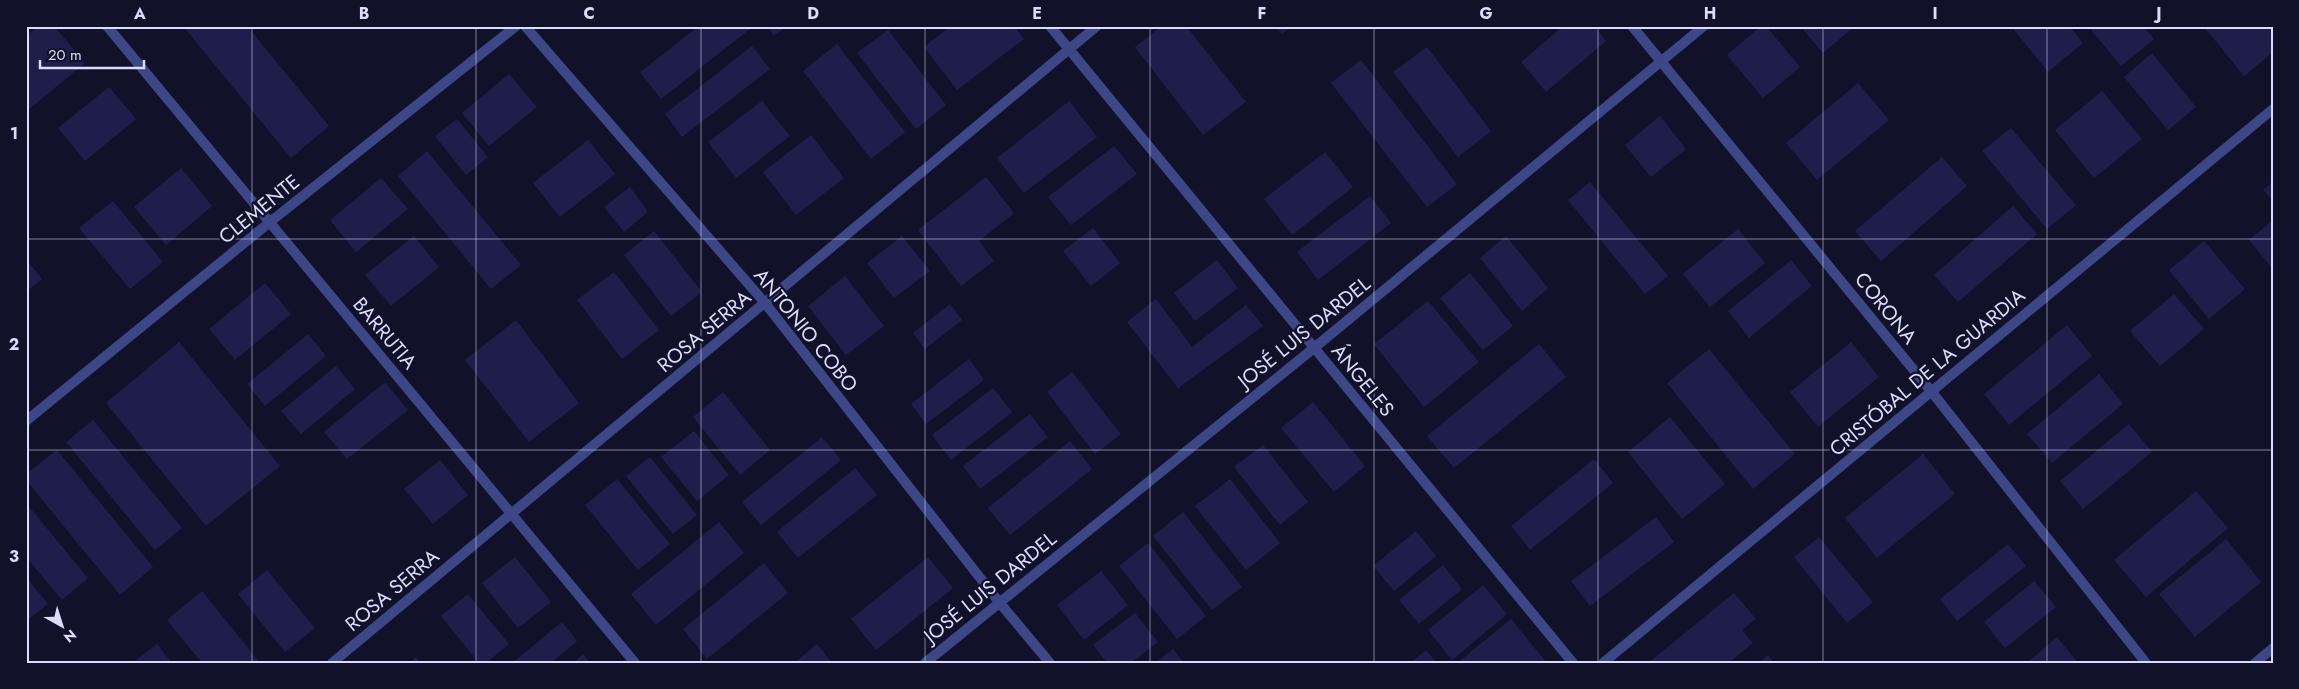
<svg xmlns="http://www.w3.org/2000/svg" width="2299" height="689" viewBox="0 0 2299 689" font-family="Jost,sans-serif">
<rect width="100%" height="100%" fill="#11112a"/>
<g fill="#1f1e4a">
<polygon points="38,26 54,26 85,63 28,110 26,36"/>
<polygon points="183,26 247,26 329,126 291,158"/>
<polygon points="699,26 747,26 750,29 661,99 640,72"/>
<polygon points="767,26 787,26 774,36"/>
<polygon points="951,26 1014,26 1024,39 957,90 924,47"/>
<polygon points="1162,26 1186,26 1246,102 1203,135 1135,47"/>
<polygon points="1276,26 1292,26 1282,34"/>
<polygon points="1563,26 1594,26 1606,41 1546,92 1521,62"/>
<polygon points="1761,26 1766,26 1800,67 1763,98 1727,55"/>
<polygon points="1800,26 1855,26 1823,53"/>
<polygon points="2011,26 2069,26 2083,43 2048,72"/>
<polygon points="2088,26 2143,26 2154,39 2121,66"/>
<polygon points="2207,26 2273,26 2273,52 2244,76 2205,28"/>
<polygon points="888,30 946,105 916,129 857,53"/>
<polygon points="837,44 905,132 871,159 803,71"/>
<polygon points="752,46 770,69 682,137 665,114"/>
<polygon points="1427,47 1491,131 1458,157 1393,72"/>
<polygon points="2152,53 2196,107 2168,130 2124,77"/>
<polygon points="1361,60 1457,184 1427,207 1331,83"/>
<polygon points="509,74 537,107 489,146 462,113"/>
<polygon points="1858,83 1889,120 1817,180 1786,143"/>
<polygon points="109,87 136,119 85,161 58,128"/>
<polygon points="2102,91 2142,139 2094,178 2055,130"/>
<polygon points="762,101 790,136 736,178 708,142"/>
<polygon points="1069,101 1097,137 1024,193 997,158"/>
<polygon points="1660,116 1686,149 1651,177 1625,145"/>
<polygon points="457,119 488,157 466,175 435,136"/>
<polygon points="2011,128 2076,205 2047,229 1982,151"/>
<polygon points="811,135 844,178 796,215 763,172"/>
<polygon points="588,140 615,174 560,217 533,183"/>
<polygon points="1114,146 1137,174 1071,225 1048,197"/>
<polygon points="427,151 521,265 491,289 398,176"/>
<polygon points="1325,152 1353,187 1292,235 1264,199"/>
<polygon points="1942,157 1967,186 1881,261 1855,231"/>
<polygon points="181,168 212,206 166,245 134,207"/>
<polygon points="986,177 1014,213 979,241 994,261 961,286 918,230"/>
<polygon points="381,178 408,209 356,252 330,220"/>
<polygon points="1590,182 1668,276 1645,294 1568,200"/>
<polygon points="2273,182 2273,201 2263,190"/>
<polygon points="630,187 648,212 624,232 604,207"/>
<polygon points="1370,196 1391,223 1318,280 1297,252"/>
<polygon points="113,201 163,262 130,289 79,228"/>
<polygon points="2013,206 2037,234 1958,302 1934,275"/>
<polygon points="2273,220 2273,269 2249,240"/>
<polygon points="1093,228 1120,263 1091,286 1063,251"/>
<polygon points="1738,229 1765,263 1710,307 1683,274"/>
<polygon points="654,231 702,292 671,316 624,255"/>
<polygon points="414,236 439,267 391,306 365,275"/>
<polygon points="902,236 930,271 894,298 867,263"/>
<polygon points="1506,236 1548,288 1522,311 1480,258"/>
<polygon points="2204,241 2245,289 2209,319 2169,270"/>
<polygon points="26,259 42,279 26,292"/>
<polygon points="1217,260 1238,288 1195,321 1174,293"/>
<polygon points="1791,260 1812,286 1749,338 1728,311"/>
<polygon points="614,272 659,330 622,359 577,300"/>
<polygon points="1470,273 1513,326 1483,350 1440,298"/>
<polygon points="845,276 884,326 846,355 808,306"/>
<polygon points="265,283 291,314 235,360 209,329"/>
<polygon points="2174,294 2204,329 2160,366 2130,331"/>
<polygon points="1156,299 1192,347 1246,305 1263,326 1178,388 1127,322"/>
<polygon points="1428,301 1479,362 1424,407 1374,344"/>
<polygon points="950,304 962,320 925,349 913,333"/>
<polygon points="516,320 579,403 529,442 465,360"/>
<polygon points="2067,325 2092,356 2009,425 1984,394"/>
<polygon points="308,334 326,356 265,406 247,384"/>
<polygon points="179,342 280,466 206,526 106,403"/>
<polygon points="1851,342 1879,377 1818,427 1790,392"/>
<polygon points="1539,344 1566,377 1454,468 1427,436"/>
<polygon points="1709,349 1795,454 1753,489 1667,383"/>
<polygon points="969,359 984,380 926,424 911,404"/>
<polygon points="336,366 355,389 301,434 281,411"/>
<polygon points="1072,372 1121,434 1095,454 1047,392"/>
<polygon points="2099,374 2123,404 2052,463 2027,434"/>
<polygon points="385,382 408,410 347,459 324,432"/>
<polygon points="993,388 1012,412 951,460 932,435"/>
<polygon points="723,392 770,450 740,475 693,417"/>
<polygon points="1313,402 1365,466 1334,492 1281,428"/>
<polygon points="1030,414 1048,437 980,489 963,466"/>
<polygon points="1670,417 1725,484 1682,519 1628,452"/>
<polygon points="93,420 182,528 155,550 66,442"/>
<polygon points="2129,424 2152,452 2083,509 2060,481"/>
<polygon points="694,431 729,475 697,501 661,457"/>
<polygon points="822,437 841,460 761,525 742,502"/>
<polygon points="1070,441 1092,469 1010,535 988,508"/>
<polygon points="1263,445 1308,502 1280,525 1234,467"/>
<polygon points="57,450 153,567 120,595 26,480 26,474"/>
<polygon points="1923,454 1955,494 1877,558 1845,518"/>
<polygon points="650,457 697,515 673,534 626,476"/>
<polygon points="1594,459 1613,483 1530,550 1511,526"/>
<polygon points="440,460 468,495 433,524 404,489"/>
<polygon points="855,468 877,495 798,558 777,532"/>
<polygon points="617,479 670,544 638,570 585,505"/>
<polygon points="1230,479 1280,543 1246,570 1195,506"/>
<polygon points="2196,491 2228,528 2146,597 2114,560"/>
<polygon points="26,503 88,578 62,600 26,557"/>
<polygon points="1183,512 1242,587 1212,610 1153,536"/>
<polygon points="1656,517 1674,542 1590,606 1571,581"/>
<polygon points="719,522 744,553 656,625 631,594"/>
<polygon points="1416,531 1436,556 1394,591 1373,566"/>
<polygon points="1819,537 1873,602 1847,623 1794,557"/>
<polygon points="2226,539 2261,582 2195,637 2159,594"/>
<polygon points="1148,543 1206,616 1177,639 1119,566"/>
<polygon points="2008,544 2026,566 1957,621 1940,599"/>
<polygon points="515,557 551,602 518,628 482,583"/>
<polygon points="928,557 953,588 876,650 851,619"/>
<polygon points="764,563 788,593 707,659 683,629"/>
<polygon points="1443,565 1462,589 1419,624 1399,600"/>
<polygon points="267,570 315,628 285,652 238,594"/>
<polygon points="1101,571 1128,605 1084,640 1057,605"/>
<polygon points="26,577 48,604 26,621"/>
<polygon points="2034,581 2056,607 2005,648 1984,622"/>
<polygon points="1483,585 1507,614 1452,660 1428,630"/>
<polygon points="202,591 260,663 202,663 167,620"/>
<polygon points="1734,593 1756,619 1742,630 1753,643 1728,663 1648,663"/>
<polygon points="468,594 509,644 486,663 479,663 441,616"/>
<polygon points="1135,613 1158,642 1131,663 1107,663 1093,645"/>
<polygon points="1511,619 1547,663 1457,663"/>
<polygon points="562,622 577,641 551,663 512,663"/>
<polygon points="2057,637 2078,663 2027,663"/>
<polygon points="157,644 172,663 136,663 135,661"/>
<polygon points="817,644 832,663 794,663"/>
<polygon points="1173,649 1184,663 1155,663"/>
<polygon points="1426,650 1437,663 1410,663"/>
<polygon points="583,654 590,663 573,663"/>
<polygon points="1768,655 1774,663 1758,663"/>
<polygon points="416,657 421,663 410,663"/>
</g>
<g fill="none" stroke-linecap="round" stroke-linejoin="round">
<g stroke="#3d4687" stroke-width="10">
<polyline points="107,26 635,663"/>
<polyline points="525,26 765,303 999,602 1050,663"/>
<polyline points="1050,26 1573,663"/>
<polyline points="1632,26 1931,391 2146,663"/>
<polyline points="26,421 270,222 516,26"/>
<polyline points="925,663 1314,348 1704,26"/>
<polyline points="1603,663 2273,109"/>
<polyline points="2255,663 2273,648"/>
</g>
<polyline stroke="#3d4687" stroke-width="10" points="332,663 1097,26"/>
</g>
<path fill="none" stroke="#dbdcfe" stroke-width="1" stroke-opacity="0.55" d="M 252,26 L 252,663M 476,26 L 476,663M 701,26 L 701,663M 925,26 L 925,663M 1150,26 L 1150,663M 1374,26 L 1374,663M 1598,26 L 1598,663M 1823,26 L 1823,663M 2047,26 L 2047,663M 26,239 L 2273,239M 26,450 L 2273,450"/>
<g text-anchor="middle" stroke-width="4.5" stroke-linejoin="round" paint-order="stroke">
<g font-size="20" fill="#dbdcfe" stroke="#11112a">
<text transform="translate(259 209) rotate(-39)" y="7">CLEMENTE</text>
<text transform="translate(1886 308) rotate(51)" y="7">CORONA</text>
<text transform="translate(806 330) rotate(51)" y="7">ANTONIO COBO</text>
<text transform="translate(704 331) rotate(-40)" y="7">ROSA SERRA</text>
<text transform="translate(1304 332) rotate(-39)" y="7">JOSÉ LUIS DARDEL</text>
<text transform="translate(385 333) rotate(50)" y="7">BARRUTIA</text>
<text transform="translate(1927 372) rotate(-40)" y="7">CRISTÓBAL DE LA GUARDIA</text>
<text transform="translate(1363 380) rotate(51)" y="7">ÁNGELES</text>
<text transform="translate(990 587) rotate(-39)" y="7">JOSÉ LUIS DARDEL</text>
<text transform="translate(392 590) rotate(-40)" y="7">ROSA SERRA</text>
</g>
</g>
<rect width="2299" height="689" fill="none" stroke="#11112a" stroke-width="55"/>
<g transform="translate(62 626) rotate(141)" stroke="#11112a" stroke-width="4" paint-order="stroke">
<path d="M0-4L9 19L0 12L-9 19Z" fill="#dbdcfe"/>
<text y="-8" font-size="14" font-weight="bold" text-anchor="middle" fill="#dbdcfe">N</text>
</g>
<path d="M40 60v8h104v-8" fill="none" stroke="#dbdcfe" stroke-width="2.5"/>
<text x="48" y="60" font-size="15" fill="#dbdcfe" stroke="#11112a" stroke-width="4" paint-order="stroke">20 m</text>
<rect x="28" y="28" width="2244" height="634" fill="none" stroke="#dbdcfe" stroke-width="2"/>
<g font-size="16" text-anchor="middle" font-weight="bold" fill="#dbdcfe">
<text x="140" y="19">A</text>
<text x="364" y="19">B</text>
<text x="589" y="19">C</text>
<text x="813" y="19">D</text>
<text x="1037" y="19">E</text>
<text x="1262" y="19">F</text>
<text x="1486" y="19">G</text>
<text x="1710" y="19">H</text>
<text x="1935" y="19">I</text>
<text x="2159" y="19">J</text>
<text x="14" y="139">1</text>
<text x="14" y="350">2</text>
<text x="14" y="562">3</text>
</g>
</svg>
